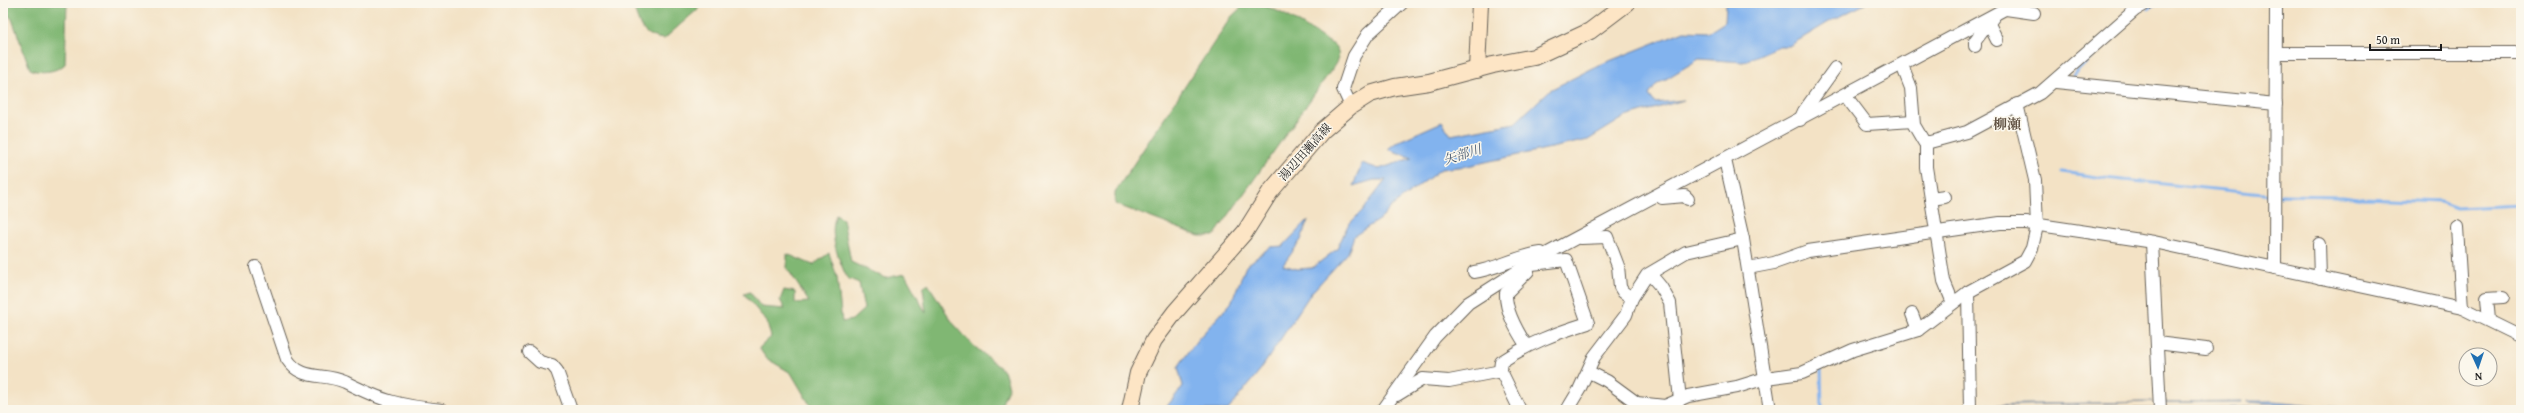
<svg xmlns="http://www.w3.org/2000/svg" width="2524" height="413" viewBox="0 0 2524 413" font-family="'Gentium Book Plus','Noto Serif JP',serif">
<rect width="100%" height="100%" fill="#fbf7ec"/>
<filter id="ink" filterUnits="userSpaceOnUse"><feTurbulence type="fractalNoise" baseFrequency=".025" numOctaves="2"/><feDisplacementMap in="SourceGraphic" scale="8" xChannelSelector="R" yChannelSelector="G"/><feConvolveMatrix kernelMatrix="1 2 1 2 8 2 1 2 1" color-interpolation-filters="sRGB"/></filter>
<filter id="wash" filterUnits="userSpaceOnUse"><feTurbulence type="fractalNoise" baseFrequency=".012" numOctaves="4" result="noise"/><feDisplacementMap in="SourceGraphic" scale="16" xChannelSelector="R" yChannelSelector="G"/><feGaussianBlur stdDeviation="0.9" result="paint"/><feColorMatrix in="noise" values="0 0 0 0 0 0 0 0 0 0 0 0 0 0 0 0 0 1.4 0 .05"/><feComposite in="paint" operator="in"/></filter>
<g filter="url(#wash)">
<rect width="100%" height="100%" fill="#f3e2c5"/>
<g fill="#80b773" stroke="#4e6a48">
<path d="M 3,3 L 67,3 L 65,64 C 57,72 40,74 30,69 L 12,19 L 3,9 Z"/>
<path d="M 633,3 L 701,3 L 698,9 L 664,39 C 641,37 638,23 633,3 Z"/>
<path d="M 1246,3 C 1274,2 1310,31 1334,45 C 1342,54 1338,60 1332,69 L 1214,236 L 1199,236 L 1115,204 L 1115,192 L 1231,17 Z"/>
<path d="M 836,215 L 843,219 L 851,262 L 885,278 L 905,274 L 926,313 L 923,288 L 928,284 L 953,323 L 974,346 L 1004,371 L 1009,387 L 999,410 L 813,410 L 791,373 L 766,358 L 759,348 L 771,337 L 767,322 L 744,294 L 750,292 L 761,307 L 785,309 L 780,300 L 784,290 L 795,292 L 795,303 L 809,302 L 787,268 L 787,254 L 813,265 L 829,253 L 837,277 L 842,322 L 852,320 L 864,309 L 859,283 L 847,278 C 839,260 828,235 836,215 Z"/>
</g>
<g fill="#82b3ee" stroke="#4f6885">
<polygon points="1730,3 1867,3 1834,19 1789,46 1779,46 1743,62 1699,59 1656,85 1649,95 1655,103 1684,100 1625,117 1588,140 1467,166 1441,169 1391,207 1383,217 1354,236 1348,253 1311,293 1261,369 1228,410 1164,410 1183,386 1178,367 1197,340 1231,303 1246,266 1270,247 1283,246 1308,220 1301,240 1283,265 1297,269 1312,268 1337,249 1348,225 1362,211 1386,180 1374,180 1353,186 1362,163 1379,169 1412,158 1388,149 1397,142 1442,122 1451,135 1515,123 1550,90 1597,66 1684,31 1709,32 1725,22 1726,4"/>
<polygon points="2242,401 2242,402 2164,402"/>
<polygon points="2247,401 2273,401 2365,410 2247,402"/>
<polygon points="2153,402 1976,406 1976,405"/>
<polygon points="2275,407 2308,410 2044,410"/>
</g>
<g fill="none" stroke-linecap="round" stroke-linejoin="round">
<g stroke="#82b3ee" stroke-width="3">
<polyline points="2148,8 2159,3"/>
<polyline points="2073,76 2105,43"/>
<polyline points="2062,172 2104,178 2273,195"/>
<polyline points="2279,195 2343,196 2364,199 2440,202 2457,208 2521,205"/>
<polyline points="1821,368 1822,410"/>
</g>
</g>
</g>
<g filter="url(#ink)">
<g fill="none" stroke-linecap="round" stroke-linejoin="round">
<g stroke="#676157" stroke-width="14">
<g id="street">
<polyline points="2006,9 2034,13"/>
<polyline points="1989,24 1997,40"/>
<polyline points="1975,46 1975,41 1994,16"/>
<polyline points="2277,53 2521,53"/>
<polyline points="1902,65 1911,88 1914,125 1924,142 1930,142 1967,132 2040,93 2135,10 2147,3"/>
<polyline points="2056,82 2276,104"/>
<polyline points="1845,95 1867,124 1913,121"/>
<polyline points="1351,106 1343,89 1354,56 1368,34 1402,3"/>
<polyline points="1800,120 1804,111 1835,68"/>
<polyline points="1926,142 1926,167 1944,281 1953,303"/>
<polyline points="1725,160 1743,239 1770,410"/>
<polyline points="1658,195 1662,198 1685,196 1688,199"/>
<polyline points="1931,199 1945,197"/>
<polyline points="2457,227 2462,308"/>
<polyline points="1581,238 1607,237 1618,266 1620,287 1623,292 1632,298"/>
<polyline points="2152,242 2160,410"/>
<polyline points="2319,244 2320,278"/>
<path d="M 256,267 L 287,359 C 302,382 323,372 345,382 C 383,401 399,406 442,410"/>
<polyline points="1748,268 1774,263 1808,251 2000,223 2026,223 2154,242 2462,308 2521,337"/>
<polyline points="2275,268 2276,3"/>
<path d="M 1474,272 C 1497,269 1517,256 1541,253"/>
<polyline points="1650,274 1661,287 1670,303 1680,400"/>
<polyline points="1968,292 1970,410"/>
<polyline points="1912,314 1918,330"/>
<polyline points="2489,320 2487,298 2503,297"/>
<polyline points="2157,343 2206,349"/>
<path d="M 1526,345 C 1517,331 1505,311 1506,293 L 1528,271"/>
<polyline points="529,352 540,362 552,365 557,371 571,410"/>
<polyline points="1589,372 1607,381 1637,403 1665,406 1688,396 1737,387 1766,378 1802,373 1853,350 1918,330 1968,292 2025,261 2032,248 2037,226 2035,180 2017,104"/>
<polyline points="1397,395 1423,379 1449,381 1501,371"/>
<polyline points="1383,410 1435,337 1468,303 1535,260 2016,3"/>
<path d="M 1520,410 L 1500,369 L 1501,362 C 1529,343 1556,333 1588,323 L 1566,260 L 1532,264"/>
<polyline points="1567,410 1579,390 1594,357 1626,315 1632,298 1647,275 1686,252 1743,239"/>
</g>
</g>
<g stroke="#676157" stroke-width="18">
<g id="secondary">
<polyline points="1477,70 1480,3"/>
<polyline points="1130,410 1138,373 1154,340 1175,312 1245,232 1270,192 1322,131 1351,106 1370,94 1395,87 1429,82 1493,65 1534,57 1590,31 1627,3"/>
</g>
</g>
<use href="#street" stroke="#fff" stroke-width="12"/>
<use href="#secondary" stroke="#fde5c5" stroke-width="16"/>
</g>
</g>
<g text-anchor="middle" stroke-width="3" stroke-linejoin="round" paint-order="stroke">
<g font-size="12" fill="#1c1c1c" stroke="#fbf7ec">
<text transform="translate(1305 152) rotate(-48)" y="4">湯辺田瀬高線</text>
</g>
<g font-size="13" font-style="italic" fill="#455870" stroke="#fbf7ec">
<text transform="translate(1462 154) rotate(-18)" y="5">矢部川</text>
</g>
<g font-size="14" font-weight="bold" fill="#605142" stroke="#fbf7ec">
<text x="2007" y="129">柳瀬</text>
</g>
</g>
<rect width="2524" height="413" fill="none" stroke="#fbf7ec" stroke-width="16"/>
<g transform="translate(2478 367) rotate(177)"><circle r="19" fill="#fbf7ec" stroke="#a29f99"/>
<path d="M0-3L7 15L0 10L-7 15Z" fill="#1f6fb2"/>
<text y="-6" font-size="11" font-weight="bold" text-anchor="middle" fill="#1c1c1c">N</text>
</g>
<path d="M2370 44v6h71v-6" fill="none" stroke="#1c1c1c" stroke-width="2"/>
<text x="2376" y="44" font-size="12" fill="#1c1c1c" stroke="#fbf7ec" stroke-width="3" paint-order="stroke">50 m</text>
</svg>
